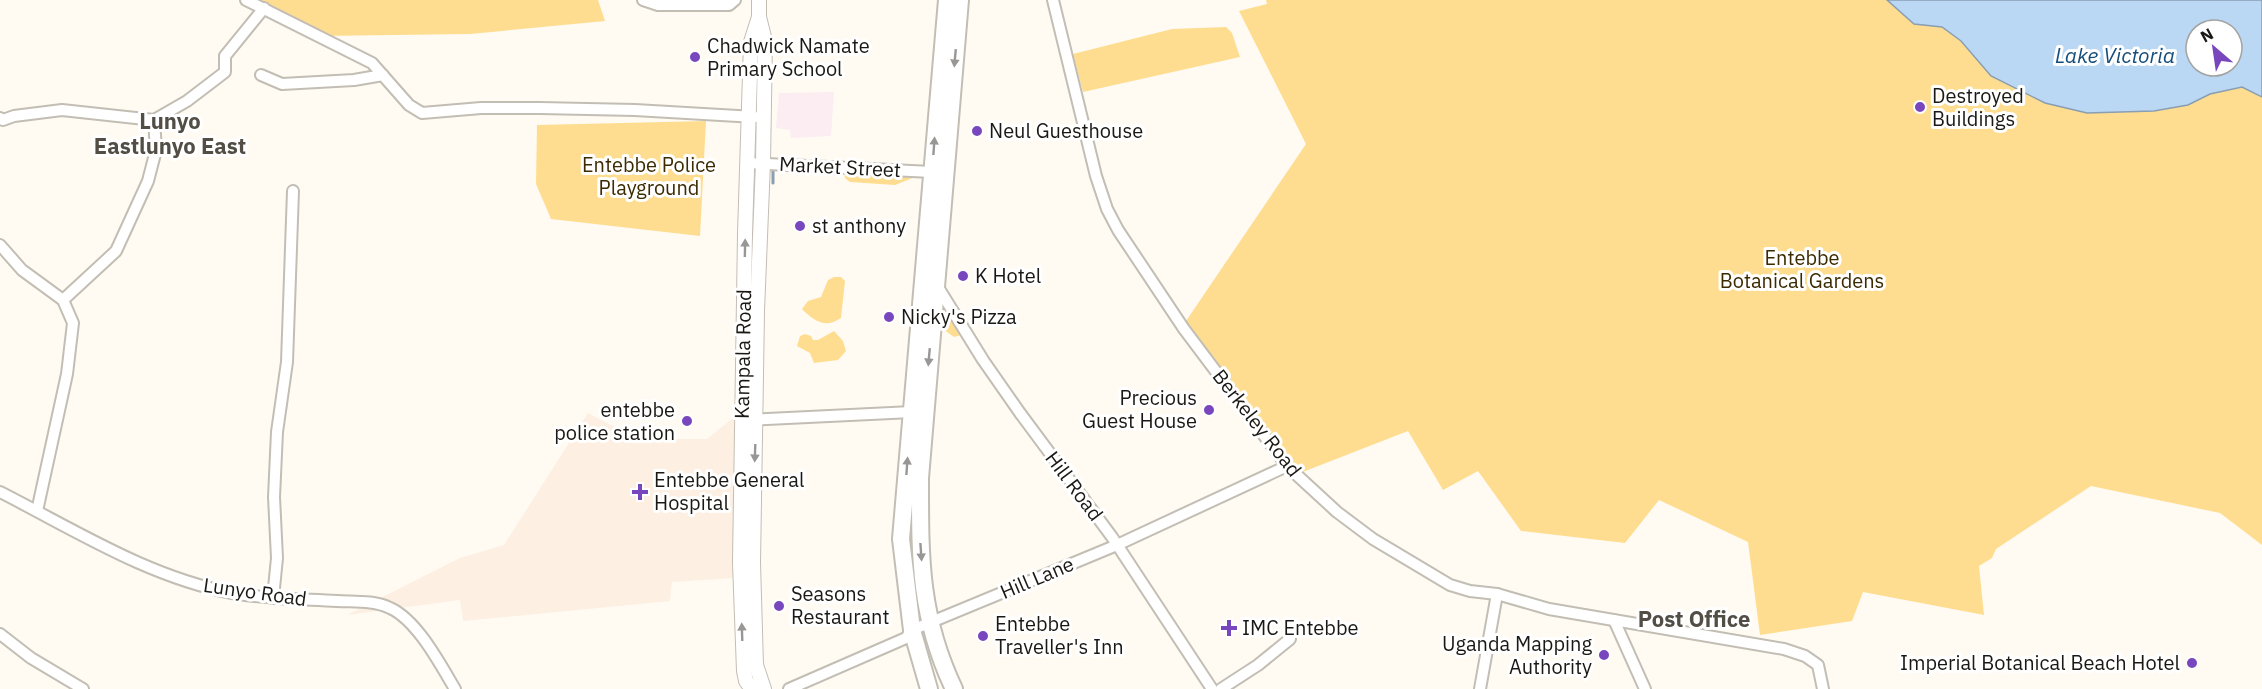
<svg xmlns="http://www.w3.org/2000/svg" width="2262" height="689" viewBox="0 0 2262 689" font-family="'IBM Plex Sans',sans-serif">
<rect width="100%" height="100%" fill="#fffbf3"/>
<polygon fill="#fcedf2" points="834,92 831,136 791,138 790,130 776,128 779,93"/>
<polygon fill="#fdefe1" points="750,404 735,578 672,582 670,601 463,621 460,600 347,615 460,558 504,545 588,413 637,439 707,439"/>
<g fill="#fedd90">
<polygon points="250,0 598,0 605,21 470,34 319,36"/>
<polygon points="1266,0 1887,0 1914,24 1942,27 1961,41 1991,76 2045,103 2087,113 2154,111 2188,105 2210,94 2242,87 2262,97 2262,545 2220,513 2091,486 1996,549 1992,558 1979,566 1984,615 1863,592 1852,621 1760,635 1748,542 1659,500 1625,543 1521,531 1478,471 1443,490 1408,431 1295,475 1191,331 1186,321 1306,144 1239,11 1267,4"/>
<polygon points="1226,27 1232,33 1240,57 1083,92 1073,54 1172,29"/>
<polygon points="706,121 700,236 551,219 536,184 537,125"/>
<polygon points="844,171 911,174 915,177 895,185 850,182 845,178"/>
<path d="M 834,277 L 841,277 L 845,281 L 841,318 C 825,329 814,321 802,309 L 808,301 L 821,297 L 828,280 Z"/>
<polygon points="943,309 961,335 954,337 936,324 937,311"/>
<polygon points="834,331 843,341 846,351 838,360 814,363 810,353 797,346 800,336 805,334 811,336 813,340 818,340"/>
</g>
<path fill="#bad7f4" stroke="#8a9eb1" stroke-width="1.5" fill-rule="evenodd" d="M 1887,0 L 2262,0 L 2262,97 L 2242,87 L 2210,94 L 2188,105 L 2154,111 L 2087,113 L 2045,103 L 1991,76 L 1961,41 L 1942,27 L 1914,24 ZM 2196,30 L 2232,30 L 2232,66 L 2196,66 Z"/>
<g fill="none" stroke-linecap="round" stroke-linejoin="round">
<polyline stroke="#8a9eb1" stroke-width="3" points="773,170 773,183"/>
<g stroke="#c3beb4" stroke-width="14">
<g id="minor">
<polyline points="246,0 372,63 409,105 422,113 481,108 540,108 635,110 755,117"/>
<polyline points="643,0 658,5 729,5 735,0"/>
<polyline points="1053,0 1096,176 1107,209 1118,230 1184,329 1287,466 1337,512 1373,539 1450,585 1470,591 1497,594 1549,609 1784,649 1805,656 1818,665 1823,689"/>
<polyline points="261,75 282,84 354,80 383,75"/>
<polyline points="0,118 3,120 14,116 62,110 154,120"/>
<polyline points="747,163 932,172"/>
<polyline points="0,245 22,270 63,300 73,323 67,374 37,511"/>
<polyline points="936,284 983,360 1020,413 1112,537 1212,689"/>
<polyline points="63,300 116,251 148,181 156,150 154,120 187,101 225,72 225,56 264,8"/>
<polyline points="748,420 912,412"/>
<path d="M 0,492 C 75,530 148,577 232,593 C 267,599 302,599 337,601 C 354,602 374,600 390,608 C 417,620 440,664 455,689"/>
<polyline points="273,598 277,558 274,497 277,432 287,362 293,191"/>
<polyline points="1614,620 1645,689"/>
<polyline points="0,634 31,658 83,689"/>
<polyline points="789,689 906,638 912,630 1117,545 1287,466"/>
<polyline points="1221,689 1258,665 1290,639"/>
<polyline points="1480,689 1497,594"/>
</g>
</g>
<g stroke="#c3beb4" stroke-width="16">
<g id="major">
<polyline points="759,17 765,41 763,163 757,311 753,563 756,665 764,689"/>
<polyline points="752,689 746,681 744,671 740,563 745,234 751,42 759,17 759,0"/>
</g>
</g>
<g stroke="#c3beb4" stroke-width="20">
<g id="highway">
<polyline points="929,689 912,630 901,539 947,0"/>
<path d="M 954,689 C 919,615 920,557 920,478 L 960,0"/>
</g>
</g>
<use href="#minor" stroke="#fff" stroke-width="10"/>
<use href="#major" stroke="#fff" stroke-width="14"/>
<use href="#highway" stroke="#fff" stroke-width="16"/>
</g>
<defs><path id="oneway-solid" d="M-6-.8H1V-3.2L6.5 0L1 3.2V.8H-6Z" transform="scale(1.5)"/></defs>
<g fill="#989795">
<use href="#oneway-solid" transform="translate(955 58) rotate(95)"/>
<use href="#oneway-solid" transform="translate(934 146) rotate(-86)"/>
<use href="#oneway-solid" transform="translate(745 248) rotate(-89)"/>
<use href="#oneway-solid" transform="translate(929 357) rotate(95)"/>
<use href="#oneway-solid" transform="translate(755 453) rotate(92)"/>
<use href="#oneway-solid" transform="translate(907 466) rotate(-86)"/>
<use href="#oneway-solid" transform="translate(921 552) rotate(86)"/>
<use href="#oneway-solid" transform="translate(742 632) rotate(-92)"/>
</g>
<g fill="#7847be" stroke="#fff" stroke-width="2">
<circle cx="695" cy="57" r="6"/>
<circle cx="1920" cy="107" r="6"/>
<circle cx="977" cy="131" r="6"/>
<circle cx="800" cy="226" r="6"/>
<circle cx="963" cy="276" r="6"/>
<circle cx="889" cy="317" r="6"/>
<circle cx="1209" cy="410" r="6"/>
<circle cx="687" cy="421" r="6"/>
<path d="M637 483h6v6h6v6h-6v6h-6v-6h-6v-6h6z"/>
<circle cx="779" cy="606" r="6"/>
<path d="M1226 619h6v6h6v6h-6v6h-6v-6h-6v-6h6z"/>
<circle cx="983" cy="636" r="6"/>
<circle cx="1604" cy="655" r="6"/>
<circle cx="2192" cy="663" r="6"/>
</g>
<g text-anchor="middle" stroke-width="6" stroke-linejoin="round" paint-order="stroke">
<g font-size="20" fill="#191814" stroke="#fff" text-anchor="start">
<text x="707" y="53">Chadwick Namate<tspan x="707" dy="23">Primary School</tspan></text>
<text x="1932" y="103">Destroyed<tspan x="1932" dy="23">Buildings</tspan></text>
<text x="989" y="138">Neul Guesthouse</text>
<text x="812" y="233">st anthony</text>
<text x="975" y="283">K Hotel</text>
<text x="901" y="324">Nicky's Pizza</text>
<text x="1197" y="405" text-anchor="end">Precious<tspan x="1197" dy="23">Guest House</tspan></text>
<text x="675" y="417" text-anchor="end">entebbe<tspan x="675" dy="23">police station</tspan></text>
<text x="654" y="487">Entebbe General<tspan x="654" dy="23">Hospital</tspan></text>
<text x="791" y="601">Seasons<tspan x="791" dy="23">Restaurant</tspan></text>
<text x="995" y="631">Entebbe<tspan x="995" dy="23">Traveller's Inn</tspan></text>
<text x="1242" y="635">IMC Entebbe</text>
<text x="1592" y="651" text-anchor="end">Uganda Mapping<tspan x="1592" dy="23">Authority</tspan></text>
<text x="2180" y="670" text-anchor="end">Imperial Botanical Beach Hotel</text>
</g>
<g font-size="20" fill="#3c2b00" stroke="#fff">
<text x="649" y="172">Entebbe Police<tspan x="649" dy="23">Playground</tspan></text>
<text x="1802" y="265">Entebbe<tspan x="1802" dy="23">Botanical Gardens</tspan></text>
</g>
<g font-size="20" fill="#191814" stroke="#fff">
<text transform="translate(840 167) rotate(3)" y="7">Market Street</text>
<text transform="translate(743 354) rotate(-89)" y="7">Kampala Road</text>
<text transform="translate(1257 423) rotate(52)" y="7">Berkeley Road</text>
<text transform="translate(1074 486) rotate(53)" y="7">Hill Road</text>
<text transform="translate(1037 578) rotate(-23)" y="7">Hill Lane</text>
<text transform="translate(255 592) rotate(8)" y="7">Lunyo Road</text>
</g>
<g font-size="21" font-style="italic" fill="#154d7a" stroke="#fff">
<text x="2115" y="63">Lake Victoria</text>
</g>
<g font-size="22" font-weight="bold" fill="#524e46" stroke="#fff">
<text x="170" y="129">Lunyo<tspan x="170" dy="25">Eastlunyo East</tspan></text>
<text x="1694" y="627">Post Office</text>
</g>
</g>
<g transform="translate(2214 48) rotate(331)"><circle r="28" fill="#ffffff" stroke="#a3a3a1" stroke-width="1.5"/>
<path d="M0-4.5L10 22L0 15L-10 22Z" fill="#7847be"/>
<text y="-9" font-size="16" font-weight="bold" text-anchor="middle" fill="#191814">N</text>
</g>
</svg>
